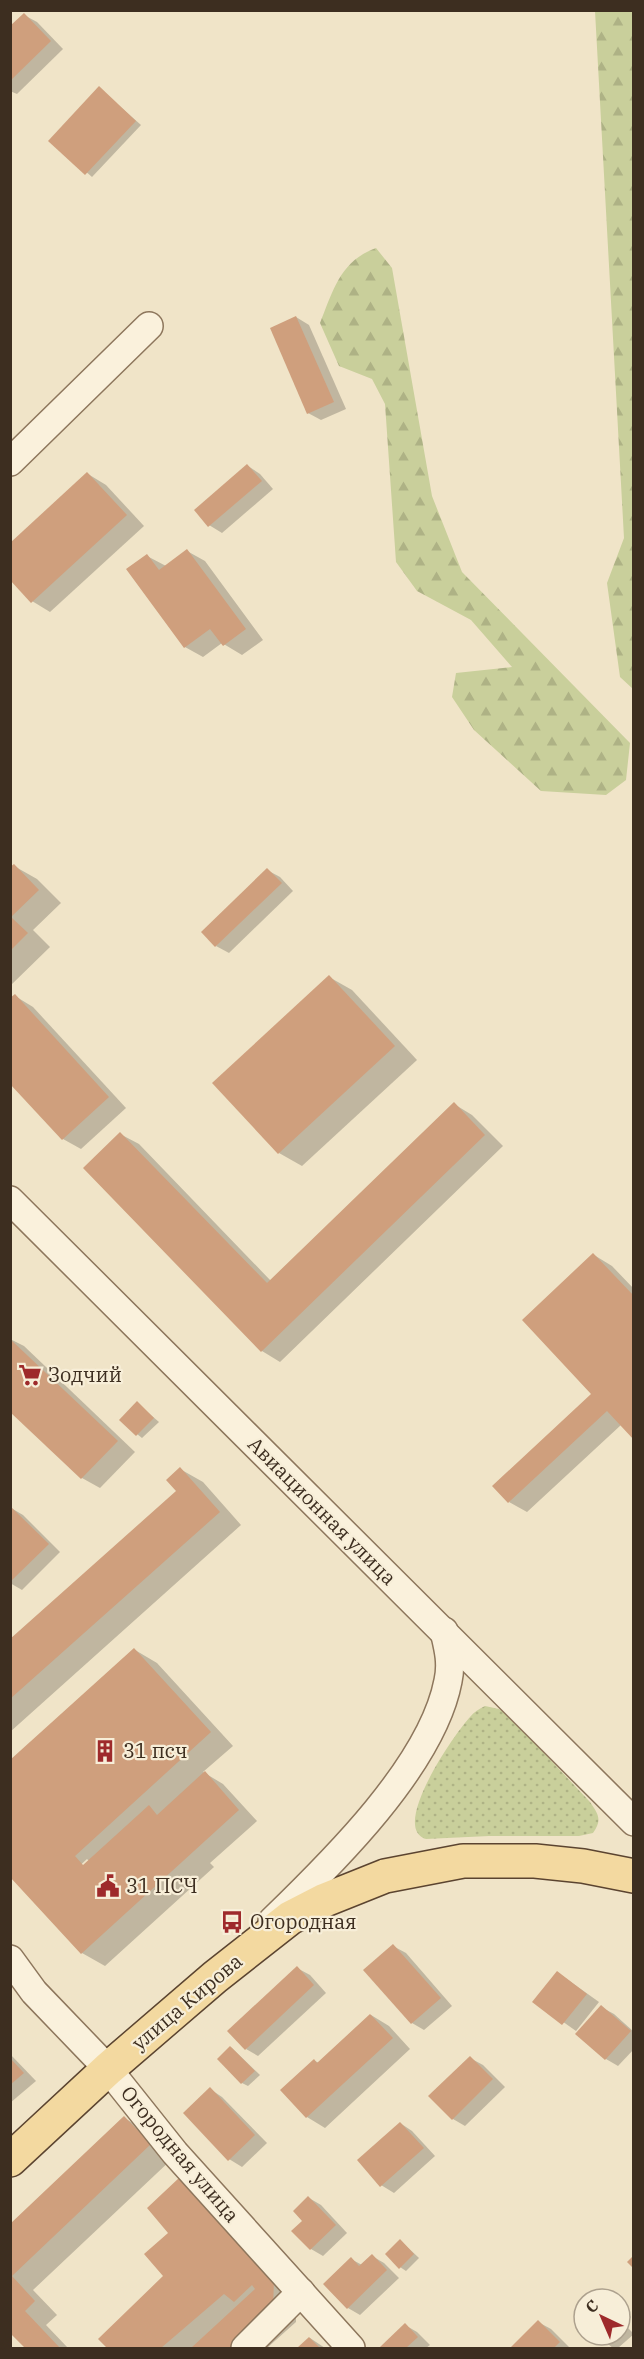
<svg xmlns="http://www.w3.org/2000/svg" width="644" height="2359" viewBox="0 0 644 2359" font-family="'IBM Plex Serif',serif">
<defs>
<pattern id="grass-dots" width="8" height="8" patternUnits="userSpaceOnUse" patternTransform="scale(1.5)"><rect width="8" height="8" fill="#c9cf9b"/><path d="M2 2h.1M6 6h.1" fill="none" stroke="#aeb285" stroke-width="1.8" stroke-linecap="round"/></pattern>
<pattern id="forest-firs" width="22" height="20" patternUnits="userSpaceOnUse" patternTransform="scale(1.5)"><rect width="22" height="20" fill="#c9cf9b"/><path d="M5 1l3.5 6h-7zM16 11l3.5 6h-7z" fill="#aeb285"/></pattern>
</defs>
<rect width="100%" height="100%" fill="#f0e4c8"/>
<path fill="url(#grass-dots)" d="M 485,1706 L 499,1709 L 510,1717 L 590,1802 C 599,1815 602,1820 593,1833 L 579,1836 L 489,1836 L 426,1839 C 389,1828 455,1733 470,1717 C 474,1712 479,1709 485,1706 Z"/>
<g fill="url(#forest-firs)">
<polygon points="595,11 633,11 633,689 620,677 607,583 624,538"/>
<path d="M 376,248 L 392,268 L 432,496 L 462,572 L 630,743 L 626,780 L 606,795 L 541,791 L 474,730 L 452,697 L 456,673 L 512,667 L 471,620 L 417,591 L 396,562 L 385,404 L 372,379 L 339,366 L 320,323 C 333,291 340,261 376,248 Z"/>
</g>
<g fill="#0003" fill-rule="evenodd">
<polygon points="24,15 37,22 63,49 17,94 10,91 10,28"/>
<polygon points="99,88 141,125 92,177 50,140"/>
<polygon points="296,317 309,325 346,409 321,420 308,413"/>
<polygon points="248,466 260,474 273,489 222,533 209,525"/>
<polygon points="88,474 106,485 144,526 50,612 32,601"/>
<polygon points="187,551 205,561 263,640 242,655 222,643 203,657 185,647 147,556 166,566"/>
<polygon points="14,866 37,879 61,903 33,930 50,947 10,986 10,869"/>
<polygon points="267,870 280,877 293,891 229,953 216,946"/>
<polygon points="329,977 352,990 417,1060 302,1166 279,1153"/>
<polygon points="15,996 33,1007 126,1108 81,1149 63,1139"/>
<polygon points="454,1104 472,1115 503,1146 280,1362 262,1351 85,1168 120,1134 139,1144 271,1281"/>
<polygon points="594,1255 612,1266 634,1289 634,1438 621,1425 527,1512 509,1502 593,1394"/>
<polygon points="10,1339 24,1346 135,1452 100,1488 82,1478 10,1410"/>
<polygon points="137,1403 159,1422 142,1438 137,1434"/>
<polygon points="180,1469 203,1482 241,1525 10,1732 10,1641 178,1491"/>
<polygon points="11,1508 23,1515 60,1552 22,1590 10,1583"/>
<path d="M 135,1650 L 157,1663 L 233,1746 L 203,1772 L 223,1784 L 257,1821 L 210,1863 L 214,1867 L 105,1966 L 82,1953 L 40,1907 L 41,1905 L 38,1905 L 10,1874 L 10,1762 ZM 87,1859 L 89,1861 L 43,1904 L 41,1902 Z"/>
<polygon points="393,1946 406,1953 452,2006 424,2030 412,2023"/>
<polygon points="297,1968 310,1975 326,1993 258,2056 246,2049"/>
<polygon points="557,1972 599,2002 576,2031 535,2002"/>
<polygon points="601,2007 614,2014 634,2032 634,2049 618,2066 606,2059"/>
<polygon points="371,2015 389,2026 410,2049 325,2128 307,2117 315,2061 319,2063"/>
<polygon points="231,2047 260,2075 248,2086 242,2083"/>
<polygon points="10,2054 36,2081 10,2103"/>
<polygon points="470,2058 483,2065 505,2087 465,2126 453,2119 430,2096"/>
<polygon points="210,2089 222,2097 267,2143 242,2167 229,2159"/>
<polygon points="124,2118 147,2131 173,2158 33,2290 57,2315 46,2325 68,2348 27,2348 10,2331 10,2226"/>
<polygon points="400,2123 412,2131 435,2156 394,2193 381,2185"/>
<polygon points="309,2198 321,2205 347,2233 323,2256 311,2249 304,2221"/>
<polygon points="149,2208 296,2293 296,2322 267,2348 109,2348 100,2339 166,2276 170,2233"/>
<polygon points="401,2241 419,2258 406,2271 400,2267"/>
<polygon points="372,2256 384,2263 399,2278 360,2315 348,2308 351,2259 362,2265"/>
<polygon points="620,2306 631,2317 624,2324 634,2334 618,2348 613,2348 596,2335 620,2335"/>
<polygon points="538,2322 551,2329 570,2348 515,2348 513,2347"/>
<polygon points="405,2325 417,2332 430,2345 426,2348 384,2348 382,2347"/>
<polygon points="310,2338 325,2348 299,2348"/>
</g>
<g fill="#cf9f7d">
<polygon points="24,13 51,41 10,81 10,26"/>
<polygon points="99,86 136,121 85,175 48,141"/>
<polygon points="296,316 334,402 307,414 270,328"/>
<polygon points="247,464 262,481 208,527 194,510"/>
<polygon points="87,472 127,515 31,603 10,580 10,543"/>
<polygon points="187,549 246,629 223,646 210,629 184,648 126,569 147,554 159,570"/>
<polygon points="14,864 39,890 11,917 28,933 10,951 10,867"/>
<polygon points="267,868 282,883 215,947 201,932"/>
<polygon points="329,975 395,1046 278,1154 212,1083"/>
<polygon points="15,994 109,1097 62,1140 10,1084 10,998"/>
<polygon points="454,1102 485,1135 261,1352 83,1168 120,1132 267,1283"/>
<polygon points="593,1253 634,1296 634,1440 607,1411 508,1503 492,1486 591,1394 522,1320"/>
<polygon points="10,1339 118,1441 81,1479 10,1412"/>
<polygon points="137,1401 154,1418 136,1436 119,1420"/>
<polygon points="180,1467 220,1512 10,1699 10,1639 176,1491 166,1480"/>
<polygon points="10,1506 49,1544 10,1582"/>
<polygon points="134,1648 211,1732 75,1856 83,1865 149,1805 157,1815 205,1771 239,1810 81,1954 10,1877 10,1760"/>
<polygon points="393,1944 441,1998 411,2024 363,1970"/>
<polygon points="297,1966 314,1985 245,2050 227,2031"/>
<polygon points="557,1971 587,1994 562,2025 532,2002"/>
<polygon points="601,2005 631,2031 605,2060 575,2034"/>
<polygon points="370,2014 393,2038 306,2118 280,2090 314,2059 317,2063"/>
<polygon points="230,2046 255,2071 241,2084 217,2059"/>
<polygon points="470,2056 493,2079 452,2120 428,2096"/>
<polygon points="10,2058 24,2073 10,2085"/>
<polygon points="210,2087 255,2135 228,2161 183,2113"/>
<polygon points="124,2116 151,2144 12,2276 35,2301 25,2311 60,2348 25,2348 10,2333 10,2224"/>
<polygon points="400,2122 424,2148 380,2187 357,2160"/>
<polygon points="180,2177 274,2279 273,2309 231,2348 191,2348 255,2289 252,2285 234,2302 224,2294 161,2348 107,2348 98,2339 163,2276 144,2254 168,2233 147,2208"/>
<polygon points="308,2196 336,2225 310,2250 291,2231 302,2221 293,2211"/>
<polygon points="400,2239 414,2254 399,2269 385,2254"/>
<polygon points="372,2254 387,2270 347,2309 323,2284 351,2257 359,2266"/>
<polygon points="634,2255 634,2269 627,2262"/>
<polygon points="538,2320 560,2342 554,2348 513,2348 511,2347"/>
<polygon points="405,2323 418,2337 406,2348 382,2348 380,2347"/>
<polygon points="594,2335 613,2335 603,2344"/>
<polygon points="309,2337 320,2348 297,2348"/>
</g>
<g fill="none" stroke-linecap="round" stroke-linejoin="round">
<g stroke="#8d765c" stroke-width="30">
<g id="minor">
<polyline points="10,462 149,326"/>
<polyline points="10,1200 634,1822"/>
<path d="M 272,1921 C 332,1863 432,1765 448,1681 C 452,1663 448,1648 444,1631"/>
<polyline points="10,1959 34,1992 108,2069 175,2153 351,2348"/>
<polyline points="245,2348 301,2292"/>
</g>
</g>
<g stroke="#5b4430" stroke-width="36">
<polyline id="major" points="10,2160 108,2069 215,1977 290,1918 325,1900 385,1876 463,1861 535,1861 583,1866 634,1876"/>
</g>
<use href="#minor" stroke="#faf1dc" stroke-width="27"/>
<use href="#major" stroke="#f3d9a0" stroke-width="33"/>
</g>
<defs>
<g id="supermarket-bare" transform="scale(1.8)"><path d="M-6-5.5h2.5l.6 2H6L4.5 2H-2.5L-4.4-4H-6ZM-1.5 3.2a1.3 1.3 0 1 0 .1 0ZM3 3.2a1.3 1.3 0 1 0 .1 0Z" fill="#9e2a2b" stroke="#f7eed8" stroke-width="2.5" paint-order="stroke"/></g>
<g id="building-bare" transform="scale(1.8)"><path d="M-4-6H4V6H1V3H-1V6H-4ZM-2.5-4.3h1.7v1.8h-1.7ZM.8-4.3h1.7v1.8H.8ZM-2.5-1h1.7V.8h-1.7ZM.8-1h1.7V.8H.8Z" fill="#9e2a2b" stroke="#f7eed8" stroke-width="2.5" paint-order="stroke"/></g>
<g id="civic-bare" transform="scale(1.8)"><path d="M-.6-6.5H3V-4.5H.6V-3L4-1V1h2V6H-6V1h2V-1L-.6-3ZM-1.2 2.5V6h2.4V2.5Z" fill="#9e2a2b" stroke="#f7eed8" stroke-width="2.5" paint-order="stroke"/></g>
<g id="bus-bare" transform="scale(1.8)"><path d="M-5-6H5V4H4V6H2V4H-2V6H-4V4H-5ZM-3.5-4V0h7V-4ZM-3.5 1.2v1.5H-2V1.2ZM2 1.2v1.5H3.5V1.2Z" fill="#9e2a2b" stroke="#f7eed8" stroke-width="2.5" paint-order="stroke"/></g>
</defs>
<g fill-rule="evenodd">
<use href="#supermarket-bare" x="30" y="1375"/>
<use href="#building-bare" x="105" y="1751"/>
<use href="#civic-bare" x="108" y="1886"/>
<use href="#bus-bare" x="232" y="1922"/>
</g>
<g text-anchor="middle" stroke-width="4.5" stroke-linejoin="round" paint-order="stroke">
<g font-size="20" fill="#3d2e20" stroke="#f7eed8" text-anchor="start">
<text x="48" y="1382">Зодчий</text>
<text x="123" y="1758">31 псч</text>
<text x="126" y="1893">31 ПСЧ</text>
<text x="250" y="1929">Огородная</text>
</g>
<g font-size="20" fill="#3d2e20" stroke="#f7eed8">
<text transform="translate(322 1511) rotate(45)" y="7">Авиационная улица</text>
<text transform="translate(187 2002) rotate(-40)" y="7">улица Кирова</text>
<text transform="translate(180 2154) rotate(50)" y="7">Огородная улица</text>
</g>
</g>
<rect width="644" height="2359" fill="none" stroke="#3d2e20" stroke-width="24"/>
<g transform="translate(602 2317) rotate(316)"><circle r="28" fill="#f7eed8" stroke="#ada18e" stroke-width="1.5"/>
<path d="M0-4.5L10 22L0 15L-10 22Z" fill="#9e2a2b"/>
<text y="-9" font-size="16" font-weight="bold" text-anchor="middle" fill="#3d2e20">С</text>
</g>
</svg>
